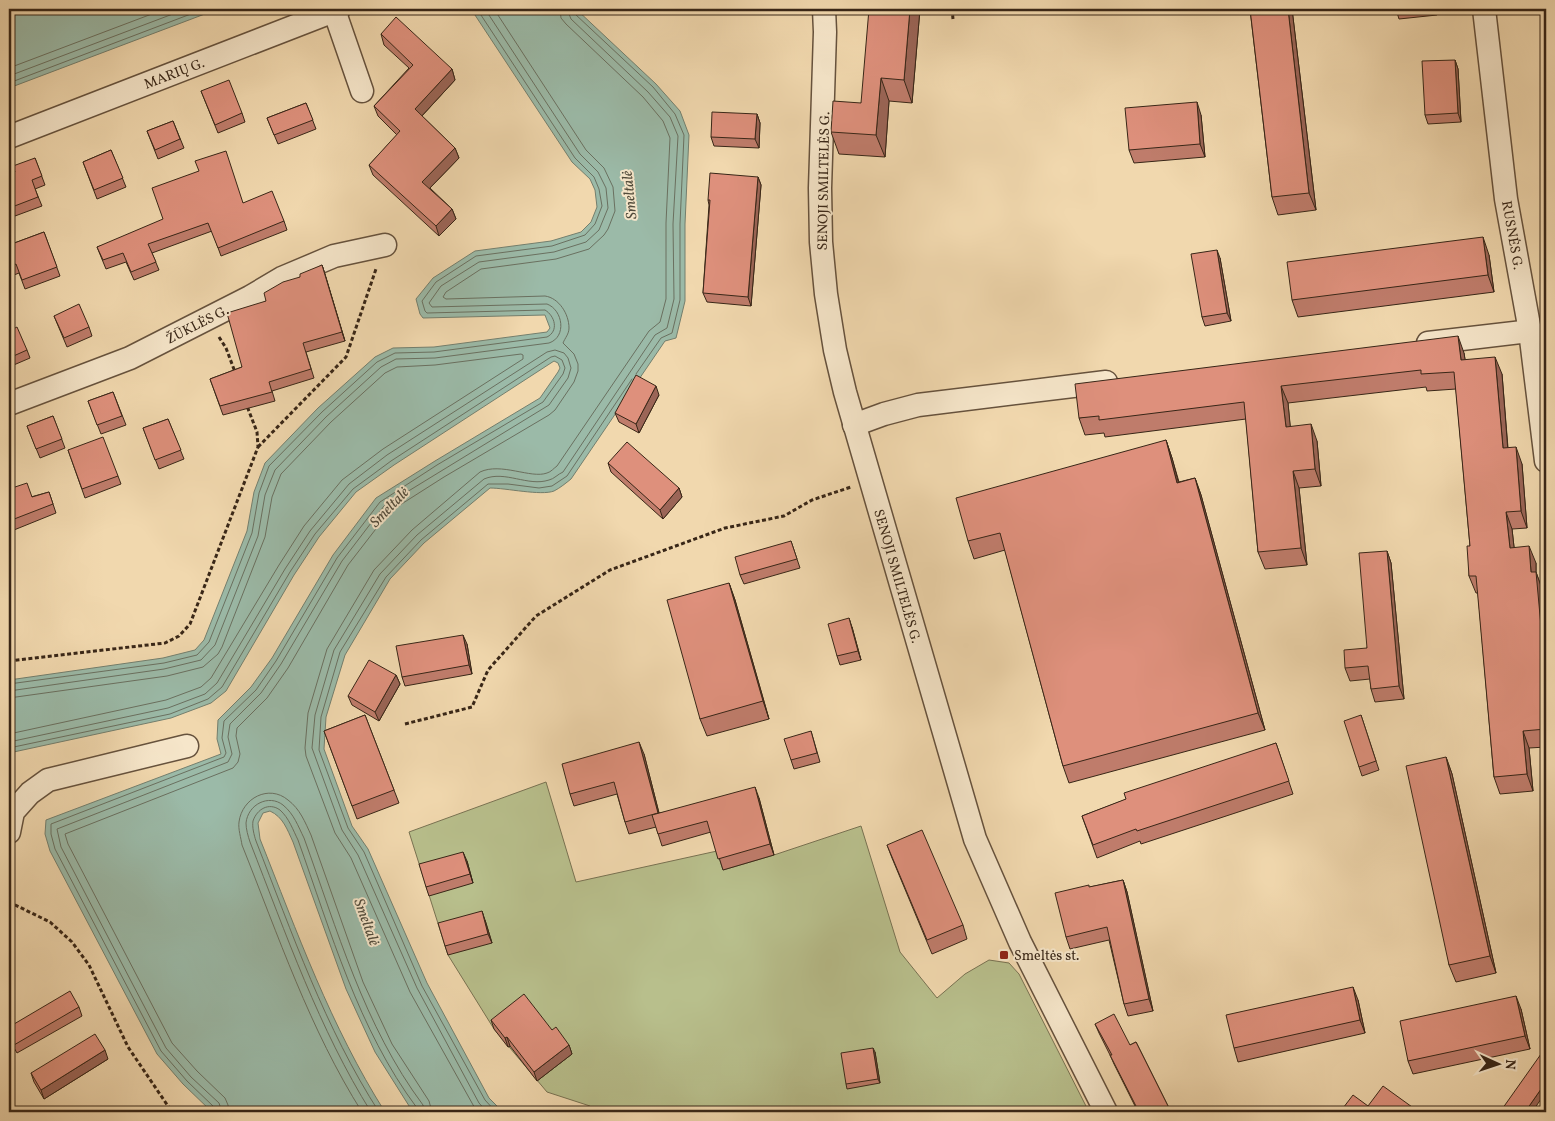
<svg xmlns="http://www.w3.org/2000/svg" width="1555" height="1121" viewBox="0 0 1555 1121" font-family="Vollkorn,serif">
<rect width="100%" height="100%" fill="#f1d8ae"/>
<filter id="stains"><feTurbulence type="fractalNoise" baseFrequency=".004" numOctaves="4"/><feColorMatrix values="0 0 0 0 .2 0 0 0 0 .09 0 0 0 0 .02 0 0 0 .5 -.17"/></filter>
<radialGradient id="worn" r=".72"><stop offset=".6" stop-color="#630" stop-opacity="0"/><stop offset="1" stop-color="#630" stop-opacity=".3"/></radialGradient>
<polygon fill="#b8bf8c" stroke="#787252" points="546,782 576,882 717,851 723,870 774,855 861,826 900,952 937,998 965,974 989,960 1009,963 1019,974 1089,1112 593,1112 590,1106 547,1092 494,1029 448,955 409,832"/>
<g fill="#9bbaa8" stroke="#737f6e">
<polygon points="9,9 218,9 9,88"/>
<path d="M 471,9 L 576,9 L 656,84 L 680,111 L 689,135 L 685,224 L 685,301 L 676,338 L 665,341 L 571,479 C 566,483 560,488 554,491 C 541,496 506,488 490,488 L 424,543 L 390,579 L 345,655 L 326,717 L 324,749 L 352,826 L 368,849 L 427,983 L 489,1098 L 503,1112 L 415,1112 L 411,1109 L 375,1052 L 346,989 L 293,842 C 287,829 283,817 270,811 L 263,813 L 258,823 L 260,839 C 297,932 331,1027 385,1112 L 212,1112 L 183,1084 L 157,1054 L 50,851 L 45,834 L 46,820 L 221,754 L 217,739 L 218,720 L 251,687 L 272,658 L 333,555 L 376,498 L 435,461 L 540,398 L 558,372 L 560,368 L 558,363 L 554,361 L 394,465 L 356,492 L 319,537 L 294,575 L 226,691 L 211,703 L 171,718 L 9,753 L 9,680 L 163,658 L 195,650 L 204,640 L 247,531 L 254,492 L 265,463 L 318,408 L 375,357 L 393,348 L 434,347 L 547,332 L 550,328 L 545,315 L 423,318 L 420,314 L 416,299 L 433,278 L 475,251 L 551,241 L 581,232 L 591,222 L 597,207 L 595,190 L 590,179 L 572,162 Z"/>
</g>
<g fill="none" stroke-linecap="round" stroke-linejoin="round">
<g stroke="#6a7060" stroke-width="1">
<polyline points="574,9 575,14 653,87 675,114 684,135 680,224 680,300 672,333 661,338 636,374"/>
<polyline points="9,68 165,9"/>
<polyline points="9,76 186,9"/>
<polyline points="9,83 204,9"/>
<path d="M 9,684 L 164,663 L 197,655 L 209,642 L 252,533 L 259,493 L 269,466 L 322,412 L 377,362 L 395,353 L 434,352 L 547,337 C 559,331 555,316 545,310 L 427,313 L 425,311 L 422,301 L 436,282 L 476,256 L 552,246 L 585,235 L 595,224 L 602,206 L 599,189 L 594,177 L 575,158 L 477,9"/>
<path d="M 9,691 L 164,669 L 201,660 L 215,645 L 258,536 L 265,495 L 275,470 L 326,417 L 381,367 L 396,359 L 435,358 L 549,343 C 567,337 563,310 547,304 L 432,307 L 429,303 L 441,286 L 479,262 L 554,252 L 586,242 L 599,230 L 608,208 L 606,188 L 598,172 L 580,154 L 485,9"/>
<polyline points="9,698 167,676 203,667 218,654 222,647 265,537 272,497 281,474 331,422 385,373 397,367 435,365 521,354 523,355 523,359 383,449 342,480 304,526 279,565 211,678 201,687 166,700 9,734"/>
<polyline points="9,742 168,708 205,694 217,683 285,569 310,531 349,484 387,455 547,352 555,350 564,353 568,358 571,368 568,378 549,405 384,506 342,561 281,664 261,693 230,724 228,737 232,754 228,762 57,829 61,847 166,1048 191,1077 219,1103 222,1112"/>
<polyline points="9,748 170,714 208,699 222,687 290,572 315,534 353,489 391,461 551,357 555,356 562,360 565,368 563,374 543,402 437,465 380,502 337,558 276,661 256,690 224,721 222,738 226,753 224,757 51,824 51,834 55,849 161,1051 187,1081 214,1107 215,1112"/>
<path d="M 229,1112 L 228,1105 L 225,1098 L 197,1071 L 172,1043 L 68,844 L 65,834 L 233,768 L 238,762 L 240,754 L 236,736 L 237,728 L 267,698 L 288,668 L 348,565 L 389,512 L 444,477 L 549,415 L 555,410 L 574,382 L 578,371 L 578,364 L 574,354 L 563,343 C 565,338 569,334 569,328 C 569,314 559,298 545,296 L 446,299 L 443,297 L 446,292 L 481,269 L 556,259 L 589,249 L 604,235 L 608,229 L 615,211 L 613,187 L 604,168 L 586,150 L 494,9"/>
<path d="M 362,1112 C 310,1030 278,935 242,845 C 241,838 238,829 239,822 C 242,798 269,784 288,800 C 300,809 305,822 311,835 L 363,982 L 392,1044 L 429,1101 L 432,1112"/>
<path d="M 371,1112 C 319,1029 286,934 250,842 C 248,836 246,829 246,823 C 248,804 269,794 283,805 C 294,814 298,826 304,838 C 337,929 364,1026 423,1105 L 424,1112"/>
<path d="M 379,1112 C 325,1028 292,933 256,841 C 254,835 252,827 253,821 C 257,809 269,802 280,810 C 289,818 293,830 298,840 C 331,932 358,1029 417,1108 L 418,1112"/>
<path d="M 477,1112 L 410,992 L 351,858 L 335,833 L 306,756 L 305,748 L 308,713 L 327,649 L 374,570 L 412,530 L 480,472 C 501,462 531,479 547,473 C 551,472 554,468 557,466 L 649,331 L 660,322 L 666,299 L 666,223 L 670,138 L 663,121 L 643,97 L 566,24 L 561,18 L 560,9"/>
<path d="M 487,1112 L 479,1103 L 417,988 L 358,855 L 342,830 L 312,748 L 315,715 L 334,650 L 380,574 L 417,535 L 484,479 C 505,470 528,487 549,480 C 554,479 558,474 563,472 L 655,335 L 667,328 L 674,299 L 673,224 L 678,136 L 670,117 L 648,92 L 571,19 L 567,9"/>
<polyline points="496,1112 485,1100 422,986 364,852 348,828 319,750 321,717 340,652 386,577 421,540 488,484 508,484 539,488 552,486 567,476 632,379"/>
</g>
<g stroke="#66523d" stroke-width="25">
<g id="minor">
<polyline points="824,9 825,32 820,188 821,242 826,294 835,350 845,392 975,839 1020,942 1106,1112"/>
<polyline points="1484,9 1506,199 1530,331 1546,461"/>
<polyline points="334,10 362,91"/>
<polyline points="9,137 339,9"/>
<polyline points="1428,343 1530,331"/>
<polyline points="9,404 130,358 250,297 282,278 334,256 385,245"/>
<polyline points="854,425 884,414 918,405 1106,382"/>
<polyline points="9,832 13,812 30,793 48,780 187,746"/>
</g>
</g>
<g stroke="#382617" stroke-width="3" stroke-dasharray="4 2.5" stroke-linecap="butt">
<polyline points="952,9 953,19"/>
<polyline points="219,337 226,348 235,372"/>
<polyline points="258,447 346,357 376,269"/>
<polyline points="9,661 165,643 179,636 190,624 258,447 257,432 247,406"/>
<polyline points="405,724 472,707 488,670 536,616 610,570 725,528 784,516 812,500 851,487"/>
<polyline points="9,902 50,922 72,942 89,965 128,1047 172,1112"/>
</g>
<use href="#minor" stroke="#f6e6ca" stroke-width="22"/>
</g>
<g fill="#bf7c6b" stroke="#382617">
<polygon points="920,9 912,103 889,101 885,157 839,154 831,132 861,103"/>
<polygon points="1250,9 1292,9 1316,210 1278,215 1272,197"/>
<polygon points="1396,9 1436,9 1437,15 1399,19"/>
<polygon points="381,34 452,69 455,80 422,116 455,148 459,158 430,188 452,209 456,219 439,236 373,175 369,165 397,135 378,116 374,106 409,68 384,45"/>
<polygon points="1455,60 1458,69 1461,122 1428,124 1425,115"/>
<polygon points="201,91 242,113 245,122 218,133"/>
<polygon points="306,103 316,129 278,144 267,118"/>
<polygon points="757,114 760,123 759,148 714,146 711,137"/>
<polygon points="1201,115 1205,157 1134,163 1129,150"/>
<polygon points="173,121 184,148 158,159 147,131"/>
<polygon points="111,150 126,187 97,199 83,162"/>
<polygon points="35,158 45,185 35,189 42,206 15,216 9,198 15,172"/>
<polygon points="758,177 761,185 751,306 707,302 703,293 709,205 708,200"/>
<polygon points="243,203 284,221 287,230 221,256 212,231 152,253 159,270 134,280 126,262 106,269 97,247"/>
<polygon points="44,232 60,276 25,289 19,273 9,277 9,245"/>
<polygon points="1489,255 1494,292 1298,317 1292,300"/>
<polygon points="1220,258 1231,321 1205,326 1202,317"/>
<polygon points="322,265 345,341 306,352 314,378 272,391 275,401 223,415 210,379 242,367 266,301 300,277"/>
<polygon points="54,316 89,327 92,336 67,347"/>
<polygon points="9,331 27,350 30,358 9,367"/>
<polygon points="1464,353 1465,360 1502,374 1508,448 1522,464 1527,528 1512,529 1514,547 1536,563 1536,572 1542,589 1546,632 1546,747 1529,748 1533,791 1500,794 1494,777 1478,593 1476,593 1469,576 1470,546 1456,389 1427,391 1426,387 1288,403 1290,426 1317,441 1321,486 1299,488 1307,565 1265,569 1258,552 1246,419 1105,437 1104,433 1085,435 1079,418"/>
<polygon points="113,392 126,425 101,434 88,401"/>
<polygon points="659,395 639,433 619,422 615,413"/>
<polygon points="53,416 65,448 40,458 27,426"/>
<polygon points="168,419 184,459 159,469 143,428"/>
<polygon points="1166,440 1172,458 1179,482 1195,478 1201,495 1265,730 1069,783 1063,766 1005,550 974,559 968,541"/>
<polygon points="68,450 118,476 121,484 85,498"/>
<polygon points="608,463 679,488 682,497 663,519 611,472"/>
<polygon points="49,492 56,513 9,532 9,503"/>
<polygon points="791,541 800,568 744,584 740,575"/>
<polygon points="1387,551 1391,563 1404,699 1375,702 1371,689 1370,679 1350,681 1345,668 1367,648"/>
<polygon points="729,583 735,600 769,719 707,736 700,719"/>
<polygon points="852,627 861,660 840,665 837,656"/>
<polygon points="467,644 472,674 405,686 402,677"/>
<polygon points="396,675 400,684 379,721 352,705 348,696"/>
<polygon points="365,715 399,803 357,819 324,731"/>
<polygon points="1361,715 1379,770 1362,776 1359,767"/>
<polygon points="811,731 820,762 794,769 791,760"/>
<polygon points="1276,743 1293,794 1141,844 1140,841 1097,858 1082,816"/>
<polygon points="644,754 659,813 759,798 774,855 723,870 711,832 662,846 656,827 629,834 625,822 617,794 574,806 570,794"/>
<polygon points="1446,757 1452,774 1496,973 1456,982 1449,965"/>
<polygon points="887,845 963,925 967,939 932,954 892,858"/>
<polygon points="467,861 473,883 429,896 426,887"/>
<polygon points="1123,880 1127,892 1153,1011 1128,1016 1124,1004 1109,940 1070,949 1066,937 1090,887"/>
<polygon points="485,920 492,943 448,955 445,946"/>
<polygon points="1358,1000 1365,1033 1238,1062 1234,1048"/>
<polygon points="79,1007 82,1016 17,1053 9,1039 9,1036"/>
<polygon points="1521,1009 1530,1049 1413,1074 1408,1061"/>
<polygon points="491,1020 552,1030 569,1045 572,1054 537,1081 510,1046 508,1047 494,1029"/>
<polygon points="1095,1024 1130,1045 1136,1042 1171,1112 1138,1112 1114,1064 1110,1055 1099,1033"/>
<polygon points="875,1052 880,1083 847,1089 846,1084"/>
<polygon points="108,1059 44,1099 34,1082 31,1073"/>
<polygon points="1368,1106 1419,1112 1340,1112"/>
</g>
<g fill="#9b6557" stroke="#382617">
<polygon points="910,9 920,9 912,103 904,80"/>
<polygon points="1288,9 1292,9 1316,210 1309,193"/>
<polygon points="1455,60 1458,69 1461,122 1458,113"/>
<polygon points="452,69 455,80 418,120 415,109"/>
<polygon points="881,78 889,101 885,157 876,135"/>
<polygon points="1197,102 1201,115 1205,157 1200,144"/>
<polygon points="757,114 760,123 759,148 755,139"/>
<polygon points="455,148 459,158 426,192 422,182"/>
<polygon points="758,177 761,185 751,306 748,297"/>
<polygon points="452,209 456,219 439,236 436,226"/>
<polygon points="1483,237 1489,255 1494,292 1488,275"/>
<polygon points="1217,250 1220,258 1231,321 1227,313"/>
<polygon points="322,265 325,274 345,341 342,332"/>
<polygon points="1458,336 1464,353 1468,377 1461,360"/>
<polygon points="1495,357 1502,374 1509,465 1503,448"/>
<polygon points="656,386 659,395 639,433 636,424"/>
<polygon points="1281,386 1288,403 1292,444 1286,427"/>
<polygon points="1311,424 1317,441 1321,486 1315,469"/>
<polygon points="1166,440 1172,458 1183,500 1177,483"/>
<polygon points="1516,447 1522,464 1527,528 1521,511"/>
<polygon points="1293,471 1299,488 1307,565 1301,548"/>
<polygon points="1195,478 1201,495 1265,730 1258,713"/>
<polygon points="679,488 682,497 663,519 660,510"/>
<polygon points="1506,512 1512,529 1516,565 1510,548"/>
<polygon points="1529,546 1536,563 1536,572 1542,589 1546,632 1546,657 1543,648 1531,572"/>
<polygon points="1387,551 1391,563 1404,699 1399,686"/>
<polygon points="729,583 735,600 769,719 763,701"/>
<polygon points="849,618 852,627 861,660 858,651"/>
<polygon points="463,635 467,644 472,674 469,665"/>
<polygon points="396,675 400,684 379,721 375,712"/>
<polygon points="1523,731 1529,748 1533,791 1527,774"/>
<polygon points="639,742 644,754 662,825 658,813"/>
<polygon points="1446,757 1452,774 1496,973 1490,956"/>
<polygon points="755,787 759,798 774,855 770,844"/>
<polygon points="463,852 467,861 473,883 470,874"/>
<polygon points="1123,880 1127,892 1153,1011 1149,999"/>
<polygon points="482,911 485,920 492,943 488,934"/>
<polygon points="1353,987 1358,1000 1365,1033 1360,1020"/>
<polygon points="1516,996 1521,1009 1530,1049 1525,1036"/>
<polygon points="507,1037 510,1046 508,1047 505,1038"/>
<polygon points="569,1045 572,1054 537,1081 534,1072"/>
<polygon points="873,1048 875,1052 880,1083 878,1079"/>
<polygon points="105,1050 108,1059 44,1099 41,1090"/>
<polygon points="1546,1082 1546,1092 1532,1112 1525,1112"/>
<polygon points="1371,1108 1372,1112 1367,1112"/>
</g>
<g fill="#de907c" stroke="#382617">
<polygon points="869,9 910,9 904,80 881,78 876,135 831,132 833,101 861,103"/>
<polygon points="1250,9 1288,9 1309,193 1272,197"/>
<polygon points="396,17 452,69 415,109 455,148 422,182 452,209 436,226 369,165 400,131 374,106 413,65 381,34"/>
<polygon points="1455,60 1458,113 1425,115 1422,61"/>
<polygon points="229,80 242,113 215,125 201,91"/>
<polygon points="1197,102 1200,144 1129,150 1125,108"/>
<polygon points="306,103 313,120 274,135 267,118"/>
<polygon points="712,112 757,114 755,139 711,137"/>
<polygon points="173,121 180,139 155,150 147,131"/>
<polygon points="111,150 123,178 94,190 83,162"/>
<polygon points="226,151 243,203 272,191 284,221 218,248 208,223 148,244 156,262 131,272 123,253 103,260 97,247 163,219 152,188 199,171 195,161"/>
<polygon points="35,158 42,176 32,180 38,197 12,207 9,198 9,174 15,172 13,166"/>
<polygon points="710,173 758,177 748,297 703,293 710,200 708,200"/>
<polygon points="44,232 57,267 22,280 16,264 9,267 9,245"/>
<polygon points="1483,237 1488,275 1292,300 1287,262"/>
<polygon points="1217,250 1227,313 1202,317 1191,254"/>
<polygon points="322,265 342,332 303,343 311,369 269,382 272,392 220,406 210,379 242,367 227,313 266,301 264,293 283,282 300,277 300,274"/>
<polygon points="79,304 89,327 64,338 54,316"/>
<polygon points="17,327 27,350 9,358 9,331"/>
<polygon points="1458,336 1461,360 1495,357 1503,448 1516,447 1521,511 1506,512 1510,548 1529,546 1531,572 1536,572 1543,648 1546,648 1546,729 1523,731 1527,774 1494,777 1476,576 1469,576 1467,546 1470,546 1454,372 1421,374 1421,370 1281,386 1286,427 1311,424 1315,469 1293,471 1301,548 1258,552 1244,402 1099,420 1099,416 1079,418 1075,384"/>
<polygon points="636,375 656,386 636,424 615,413"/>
<polygon points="113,392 122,416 97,425 88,401"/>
<polygon points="53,416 62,439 36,449 27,426"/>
<polygon points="168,419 181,450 155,460 143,428"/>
<polygon points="103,437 118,476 82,489 68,450"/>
<polygon points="1166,440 1177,483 1195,478 1258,713 1063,766 1000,533 968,541 956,498"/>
<polygon points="627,442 679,488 660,510 608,463"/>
<polygon points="27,483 32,497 49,492 53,504 9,521 9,489"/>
<polygon points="791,541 797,559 740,575 735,557"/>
<polygon points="1387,551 1399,686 1371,689 1368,666 1345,668 1344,650 1367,648 1359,553"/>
<polygon points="729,583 763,701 700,719 667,600"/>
<polygon points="849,618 858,651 837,656 828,624"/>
<polygon points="463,635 469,665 402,677 396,646"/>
<polygon points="369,660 396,675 375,712 348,696"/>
<polygon points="365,715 394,790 352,806 324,731"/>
<polygon points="1361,715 1376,761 1359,767 1344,721"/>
<polygon points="811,731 817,753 791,760 784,739"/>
<polygon points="639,742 658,813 625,822 614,782 570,794 562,764"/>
<polygon points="1276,743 1289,781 1137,831 1136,829 1093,845 1082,816 1126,799 1124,793"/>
<polygon points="1446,757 1490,956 1449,965 1406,766"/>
<polygon points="755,787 770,844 718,859 707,821 658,834 652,815"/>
<polygon points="922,830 963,925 927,940 887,845"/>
<polygon points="463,852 470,874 426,887 419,864"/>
<polygon points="1123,880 1149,999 1124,1004 1107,927 1066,937 1055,893 1089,885 1089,887"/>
<polygon points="1544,899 1546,899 1546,918"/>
<polygon points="482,911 488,934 445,946 438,923"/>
<polygon points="1353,987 1360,1020 1234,1048 1226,1015"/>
<polygon points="70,991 79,1007 14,1045 9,1036 9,1027"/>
<polygon points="524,994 552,1030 556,1027 569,1045 534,1072 507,1037 505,1038 491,1020"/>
<polygon points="1516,996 1525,1036 1408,1061 1400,1021"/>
<polygon points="1114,1014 1130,1045 1136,1042 1170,1110 1167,1112 1139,1112 1110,1055 1112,1055 1095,1024"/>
<polygon points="95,1034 105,1050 41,1090 31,1073"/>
<polygon points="1546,1047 1546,1082 1525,1112 1500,1112"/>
<polygon points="873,1048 878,1079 846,1084 841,1053"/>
<polygon points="1383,1086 1419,1112 1377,1112 1371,1108 1367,1112 1340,1112 1353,1095 1368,1106"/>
<polygon points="655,1110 656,1112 646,1112"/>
</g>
<rect fill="#8f2418" stroke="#f6e6ca" stroke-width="2" x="999" y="950" width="10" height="10" rx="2.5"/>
<g text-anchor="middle" stroke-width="4" stroke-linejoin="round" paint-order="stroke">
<g font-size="14" fill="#382617" stroke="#f6e6ca">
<text transform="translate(174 73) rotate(-21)" y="5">MARIŲ G.</text>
<text transform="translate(823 181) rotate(-89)" y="5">SENOJI SMILTELĖS G.</text>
<text transform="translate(1513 235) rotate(80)" y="5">RUSNĖS G.</text>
<text transform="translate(197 324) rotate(-27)" y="5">ŽŪKLĖS G.</text>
<text transform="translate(898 576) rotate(74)" y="5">SENOJI SMILTELĖS G.</text>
</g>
<g font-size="14" fill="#382617" stroke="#f6e6ca" text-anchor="start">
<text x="1014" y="960">Smeltės st.</text>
</g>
<g font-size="15" font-style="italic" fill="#514b3b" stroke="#f6e6ca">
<text transform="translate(629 195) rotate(-96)" y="5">Smeltalė</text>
<text transform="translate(389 507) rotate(-46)" y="5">Smeltalė</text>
<text transform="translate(367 922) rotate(70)" y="5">Smeltalė</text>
</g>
</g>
<rect width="1555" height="1121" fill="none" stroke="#f1d8ae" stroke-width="30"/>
<rect x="10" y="10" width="1535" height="1101" fill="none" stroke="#382617" stroke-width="2.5"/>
<rect x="15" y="15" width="1525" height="1091" fill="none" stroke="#382617"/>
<g transform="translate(1498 1064) rotate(93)" stroke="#f6e6ca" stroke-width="4" paint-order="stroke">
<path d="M0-4L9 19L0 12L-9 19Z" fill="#382617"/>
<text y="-8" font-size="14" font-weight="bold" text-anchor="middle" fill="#382617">N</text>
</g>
<rect width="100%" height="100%" filter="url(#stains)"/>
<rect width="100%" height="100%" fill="url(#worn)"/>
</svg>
